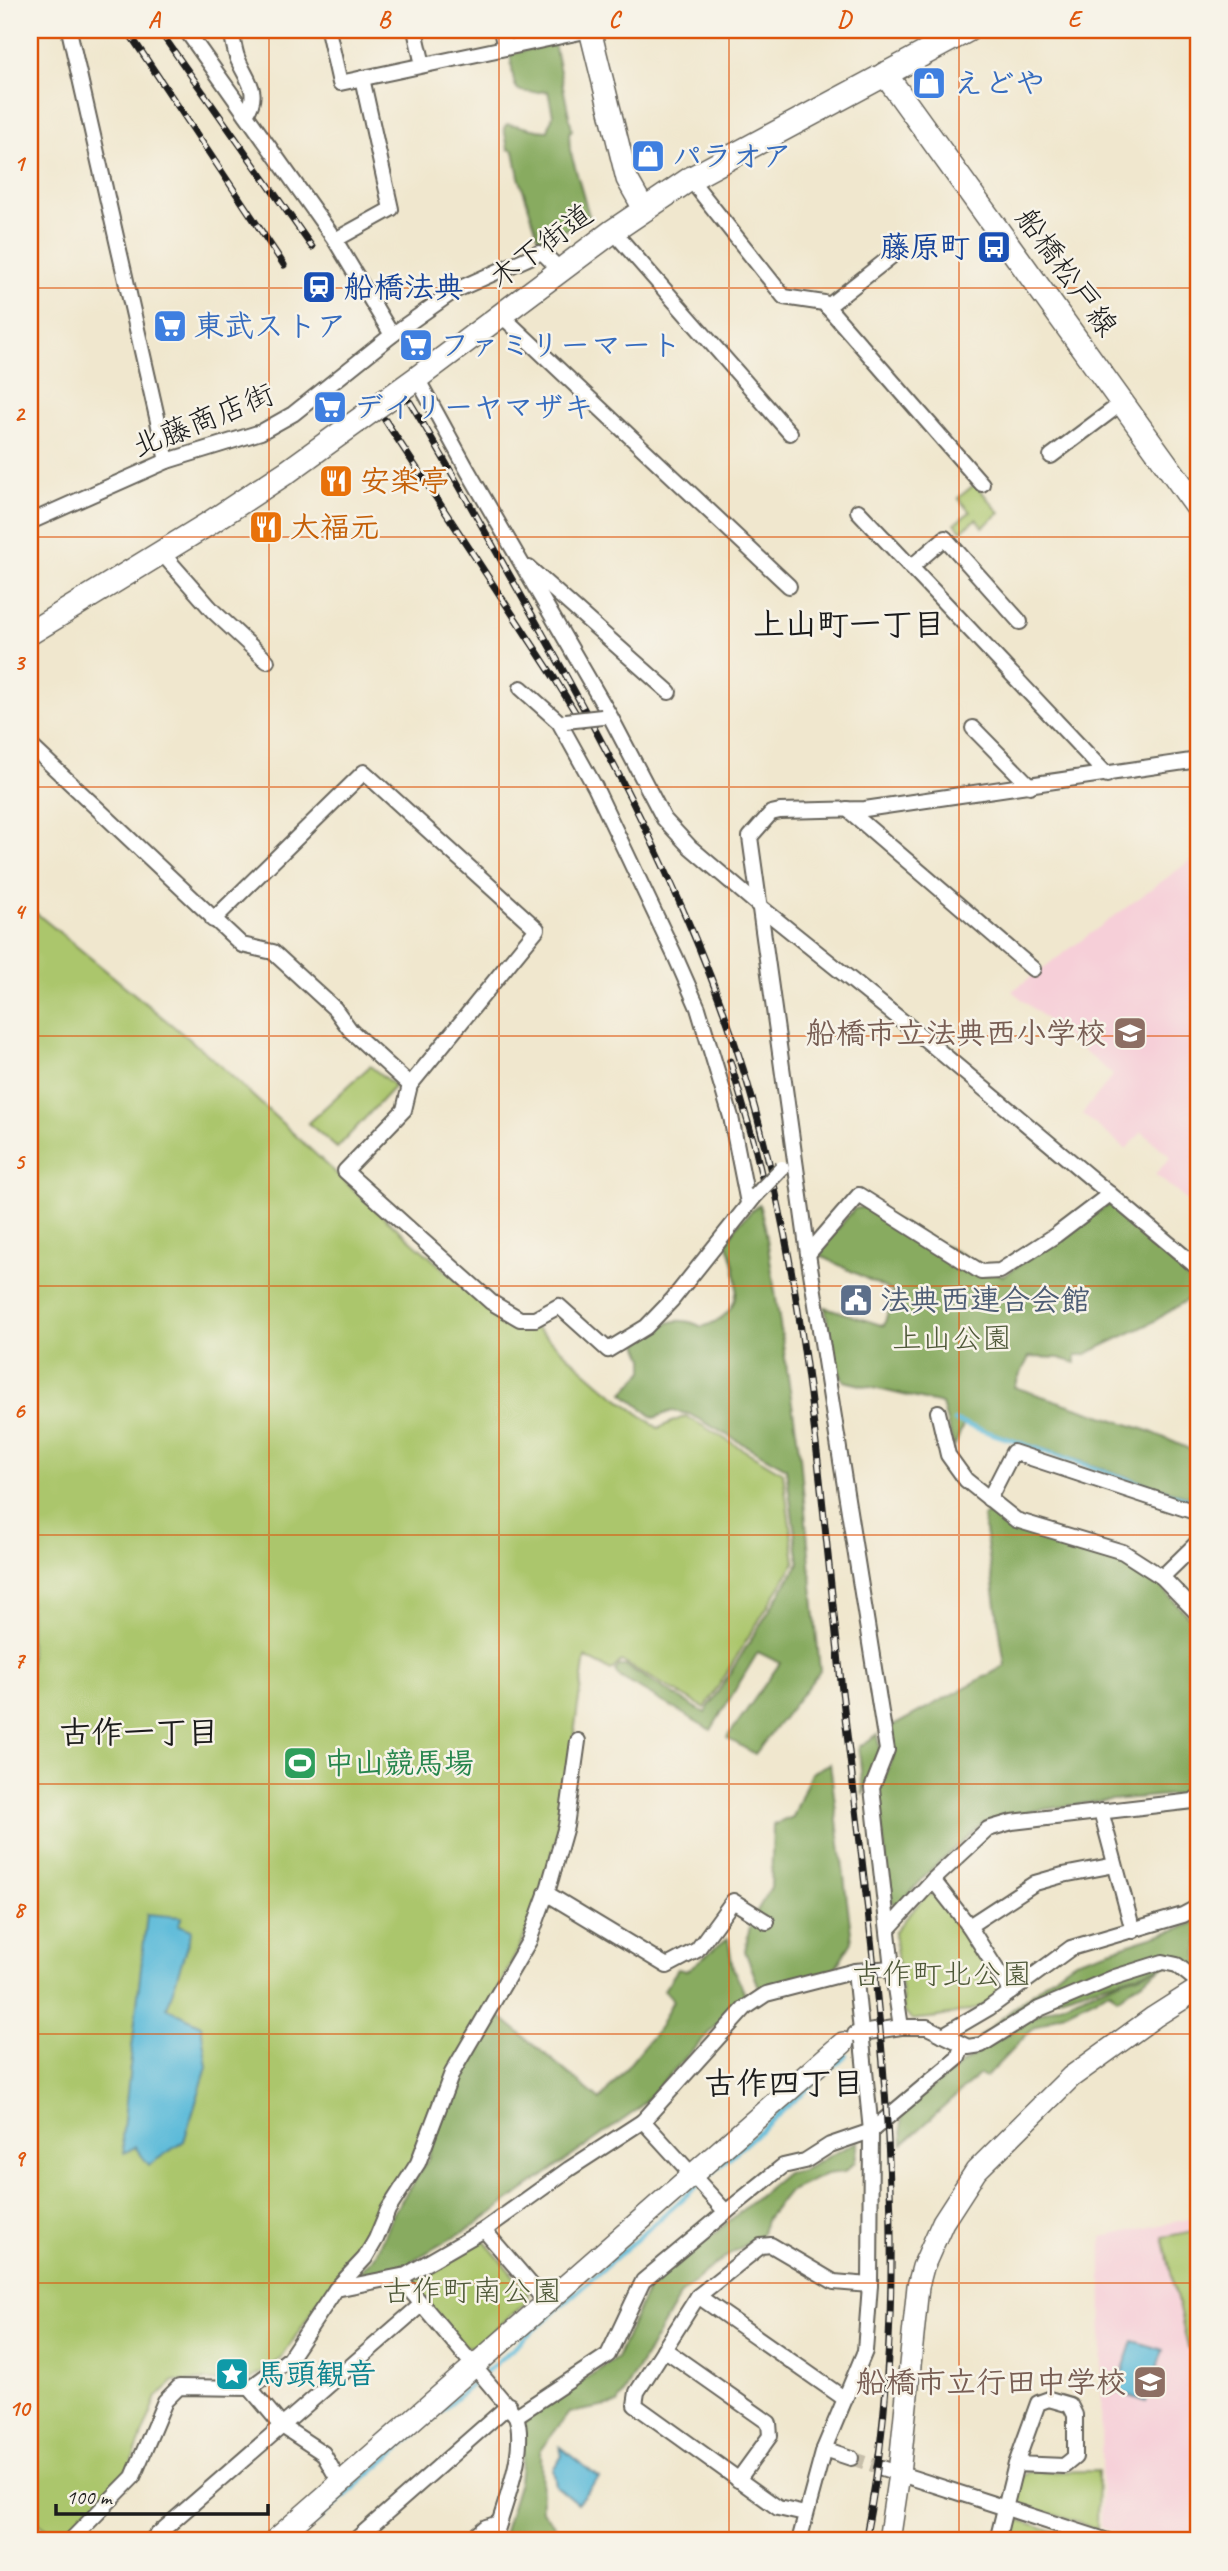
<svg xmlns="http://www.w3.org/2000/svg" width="1228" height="2571" viewBox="0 0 1228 2571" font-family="Caveat,'Klee One',sans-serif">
<rect width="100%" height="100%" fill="#f7f3e8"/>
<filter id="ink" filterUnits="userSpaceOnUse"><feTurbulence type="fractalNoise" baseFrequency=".0143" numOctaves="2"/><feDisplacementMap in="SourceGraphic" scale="14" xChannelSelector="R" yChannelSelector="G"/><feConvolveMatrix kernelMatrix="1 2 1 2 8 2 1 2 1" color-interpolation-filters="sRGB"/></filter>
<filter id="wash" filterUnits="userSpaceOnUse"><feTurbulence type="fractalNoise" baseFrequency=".00686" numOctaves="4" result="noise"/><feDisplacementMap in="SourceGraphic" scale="28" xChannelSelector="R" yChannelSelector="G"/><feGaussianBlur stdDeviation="1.57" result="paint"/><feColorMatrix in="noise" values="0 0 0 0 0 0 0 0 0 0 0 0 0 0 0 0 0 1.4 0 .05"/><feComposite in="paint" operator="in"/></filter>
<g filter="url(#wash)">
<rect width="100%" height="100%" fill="#f0e7ce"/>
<g fill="#f6cfd8">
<polygon points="1198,855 1198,1210 1155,1174 1171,1157 1142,1132 1126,1149 1082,1114 1113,1075 1012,991"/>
<polygon points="1198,2217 1198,2541 1141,2541 1101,2528 1102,2237"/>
</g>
<g fill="#abc66c" stroke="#647144" stroke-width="2">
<polygon points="975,484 1000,513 983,527 976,519 961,531 955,523 970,512 958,498"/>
<polygon points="30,908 212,1058 367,1202 493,1312 517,1326 534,1326 606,1389 658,1428 686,1416 783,1473 795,1562 705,1708 621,1661 611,1671 585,1657 562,1817 542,1891 523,1940 372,2238 337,2282 321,2297 281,2359 249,2381 174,2381 157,2397 127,2474 60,2541 30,2516"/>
<polygon points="370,1066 395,1086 337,1148 308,1123"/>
<path d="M 927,1894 L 936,1896 L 1000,1983 C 1002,2013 934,2017 913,2020 L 904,2012 L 894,1932 Z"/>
<polygon points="1198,2230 1198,2349 1188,2348 1163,2237"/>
<polygon points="481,2237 528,2293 527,2302 474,2347 464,2346 407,2281"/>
<polygon points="1098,2471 1097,2529 1019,2503 1014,2493 1021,2478 1029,2472"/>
<polygon points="1014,2518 1083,2541 1008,2541"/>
</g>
<g fill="#88ab60" stroke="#52643e" stroke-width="2">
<path d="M 554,43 L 572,130 L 569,133 L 570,150 L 590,219 L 540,242 L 519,177 L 514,151 L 508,149 L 504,128 L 507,124 C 521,125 534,131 548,131 L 553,115 L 548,91 C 508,96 516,89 510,54 Z"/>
<path d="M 759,1204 L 765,1226 L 800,1456 L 820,1671 L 755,1754 L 727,1738 L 780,1663 L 758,1652 L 711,1730 L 618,1676 L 615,1671 L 619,1666 L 626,1666 L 705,1713 L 799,1563 L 786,1468 L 689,1414 L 672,1411 L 654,1418 L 623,1393 L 644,1371 L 644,1358 L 638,1344 C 660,1326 674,1312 702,1327 C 747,1313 740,1279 727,1242 L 738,1224 Z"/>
<polygon points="1113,1205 1198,1274 1198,1293 1151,1323 1084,1355 1076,1355 1076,1363 1059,1358 1029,1357 1014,1387 1149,1431 1198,1453 1198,1500 964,1423 954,1448 942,1404 844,1381 834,1364 825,1307 884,1326 893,1292 817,1254 854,1209 868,1206 1003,1276 1107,1206"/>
<polygon points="991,1512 1015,1528 1122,1562 1160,1586 1198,1627 1198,1788 1191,1793 1100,1801 1013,1814 984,1822 929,1872 896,1908 892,1900 877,1796 893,1757 891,1727 1005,1666 983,1517"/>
<polygon points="878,1734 880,1752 863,1795 859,1747"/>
<polygon points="830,1763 852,1941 834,1970 759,1987 745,1951 751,1921 771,1887 773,1825 793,1817 811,1773"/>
<polygon points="1198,1921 1198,1972 1181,1961 1036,2004 979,2037 1048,1980 1075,1961 1187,1926"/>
<polygon points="728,1938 733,1968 745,1994 637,2110 476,2224 398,2269 351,2281 375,2256 394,2212 427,2161 457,2076 496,2013 600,2100 660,2027 673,2000 664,1990 678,1969 686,1971"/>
<polygon points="1163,1967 1117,1998 1110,1991 1033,2028 985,2078 980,2074 903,2144 901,2113 963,2063 1040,2013 1116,1982"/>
<polygon points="858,2141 855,2162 844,2172 826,2174 788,2192 767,2218 761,2235 714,2265 681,2294 618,2404 569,2413 541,2449 542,2511 561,2534 556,2541 501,2541 519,2481 526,2417 617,2358 649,2286 683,2260 786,2173 803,2170"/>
</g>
<g fill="#5abad9" stroke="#3b6b7a" stroke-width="2">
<polygon points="147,1914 182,1917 178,1925 192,1930 167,2008 201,2025 207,2067 184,2141 149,2165 135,2147 124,2153 122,2138"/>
<polygon points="1133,2341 1163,2350 1146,2402 1116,2391"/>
<polygon points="560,2447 599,2478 577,2503 556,2486 553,2469 562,2456"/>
</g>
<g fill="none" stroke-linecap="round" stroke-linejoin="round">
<g stroke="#5abad9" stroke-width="4.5">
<polyline points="955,1421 1198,1503"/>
<polyline points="294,2541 846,2055"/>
</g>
</g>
</g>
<g filter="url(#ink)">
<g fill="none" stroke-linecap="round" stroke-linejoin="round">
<polyline stroke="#c6beaa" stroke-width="14" stroke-dasharray="14 7" stroke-linecap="butt" points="851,2458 882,2468"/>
<g stroke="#66635a" stroke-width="18">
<g id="street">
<polyline points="69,30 167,461"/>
<polyline points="186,30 335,240 392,335"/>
<path d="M 231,30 C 233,39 234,48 237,57 C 245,79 262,91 246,114"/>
<polyline points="328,30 340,83 590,30"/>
<polyline points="415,30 423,65"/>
<polyline points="501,30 505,48"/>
<polyline points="690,179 784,297 824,303 982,484"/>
<polyline points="613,231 790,433"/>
<polyline points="335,240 391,209 362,78"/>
<polyline points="827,307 893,255"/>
<polyline points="501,315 789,586"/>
<polyline points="417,378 468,471 610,716 664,819 690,847 758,905 926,1040 1198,1268"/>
<polyline points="1051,456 1123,402"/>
<polyline points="858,511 1107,775"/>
<polyline points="30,522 167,461 261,432 293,414 392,335 454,291 539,253 544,254 560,270"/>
<polyline points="161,552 213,611 267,661"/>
<polyline points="911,567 945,538 1020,622"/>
<polyline points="529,568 669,692"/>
<polyline points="521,688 559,722 595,787 676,958 698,1008 731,1117 748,1203"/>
<polyline points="973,728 1030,786"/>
<polyline points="30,745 242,945 273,952 335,1009 351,1031 410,1085"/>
<polyline points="847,809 1033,969"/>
<polyline points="213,920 364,772 537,929 410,1085 404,1110 345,1171 491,1302 520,1319 535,1319 559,1306 608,1350 646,1327 672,1300 756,1195"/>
<polyline points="808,1254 859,1195 981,1272 1000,1271 1056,1235 1110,1194"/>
<polyline points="938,1412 948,1455 966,1480 1016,1520 1123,1552 1162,1577 1198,1614"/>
<polyline points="989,1499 1013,1452 1198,1513"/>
<polyline points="1162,1577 1198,1542"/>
<polyline points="1101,1811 1133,1931"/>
<polyline points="933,1880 969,1926 1011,1992"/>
<polyline points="546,1893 667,1966 697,1950 733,1901 767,1922"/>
<polyline points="969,1926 1035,1883 1063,1875 1115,1865"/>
<polyline points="888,1929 933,1880 988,1829 1012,1822 1193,1801 1198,1797"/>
<polyline points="901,2027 892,1968 872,1788 887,1750 808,1254 750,837 771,813 780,811 865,809 1198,760"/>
<polyline points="855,2034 901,2027 927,2027 968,2047 981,2045 1039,2009 1115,1977 1163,1962 1177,1965 1198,1982"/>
<polyline points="943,2035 989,2008 1071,1948 1183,1915 1198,1907"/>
<polyline points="643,2121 726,2212"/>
<polyline points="484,2230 546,2302"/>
<polyline points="399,2277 516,2416 608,2355 643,2281 726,2212 783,2166 805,2161 830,2145 871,2131 958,2058 962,2046"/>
<polyline points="336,2289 365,2258 376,2239 388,2210 418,2163 452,2073 529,1941 549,1886 566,1826 578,1741"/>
<polyline points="698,2296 845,2399"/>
<polyline points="664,2349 769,2423 770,2436 738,2480"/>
<polyline points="250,2388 282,2426 323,2453 340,2483"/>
<polyline points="824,2449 851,2458"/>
<polyline points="882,2468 1108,2541"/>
<polyline points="805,2514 778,2508 635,2405 637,2392 698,2296 761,2246 771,2245 834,2282 870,2285"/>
<polyline points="70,2541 133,2477 165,2401 179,2387 250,2388 289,2359 336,2289 406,2275 484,2230 569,2169 643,2121 745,2008 766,1994 855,1971 892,1968"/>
<polyline points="150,2541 422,2304"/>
<polyline points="354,2541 509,2405"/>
<polyline points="469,2541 486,2527 499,2523"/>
<path d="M 494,2541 C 503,2506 528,2451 516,2416"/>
<polyline points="799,2541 824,2449 865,2351 870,2285 871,2131 855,1971"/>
<polyline points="997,2541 1016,2464 1038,2403 1049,2399 1070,2405 1075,2415 1075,2457 1064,2466 1016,2464"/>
</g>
</g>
<g stroke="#66635a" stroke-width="24">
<g id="secondary">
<polyline points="590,30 627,179 644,209"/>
<polyline points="274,2541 843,2043"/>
<polyline points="889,2541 899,2474 918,2286 923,2267 943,2222 976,2171 1071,2077 1154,2017 1198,1989"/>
</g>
</g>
<g stroke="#66635a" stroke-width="26">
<g id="primary">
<polyline points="885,74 1198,508"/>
<polyline points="30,633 208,524 287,472 417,378 613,231 690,179 968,30"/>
</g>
</g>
<use href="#street" stroke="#fff" stroke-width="14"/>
<use href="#secondary" stroke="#fff" stroke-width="21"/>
<use href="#primary" stroke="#fff" stroke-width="23"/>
<g stroke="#1c1c1c" stroke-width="7">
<g id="rail">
<polyline points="127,30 284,265"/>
<polyline points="159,30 312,247"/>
<path d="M 410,402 C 449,466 485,532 522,597 C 603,740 681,885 734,1041 C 804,1246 818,1468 841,1682 C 873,1967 922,2256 865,2541"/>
<polyline points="385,420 555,679 583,725"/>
<polyline points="730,1061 754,1143 764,1186"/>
</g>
</g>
<use href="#rail" stroke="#f7f3e8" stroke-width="4.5" stroke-dasharray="13" stroke-linecap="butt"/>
<g stroke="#66635a" stroke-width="18" stroke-linecap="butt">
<g id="street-bridge">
<polyline points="566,721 602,717"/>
<polyline points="756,1195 782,1168"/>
</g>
</g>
<use href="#street-bridge" stroke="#fff" stroke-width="14"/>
</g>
</g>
<path fill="none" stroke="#de560d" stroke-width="2" stroke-opacity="0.55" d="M 269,30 L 269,2541M 499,30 L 499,2541M 729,30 L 729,2541M 959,30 L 959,2541M 30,288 L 1198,288M 30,537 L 1198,537M 30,787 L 1198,787M 30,1036 L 1198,1036M 30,1286 L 1198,1286M 30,1535 L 1198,1535M 30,1784 L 1198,1784M 30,2034 L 1198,2034M 30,2283 L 1198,2283"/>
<defs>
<g id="shop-square" transform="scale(1.75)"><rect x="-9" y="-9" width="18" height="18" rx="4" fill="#3f7fe0" stroke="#f7f3e8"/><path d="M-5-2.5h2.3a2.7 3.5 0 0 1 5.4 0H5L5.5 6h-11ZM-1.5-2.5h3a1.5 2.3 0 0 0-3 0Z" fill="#fff"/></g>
<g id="bus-square" transform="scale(1.75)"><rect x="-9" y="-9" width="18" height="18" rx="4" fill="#1a4fb4" stroke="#f7f3e8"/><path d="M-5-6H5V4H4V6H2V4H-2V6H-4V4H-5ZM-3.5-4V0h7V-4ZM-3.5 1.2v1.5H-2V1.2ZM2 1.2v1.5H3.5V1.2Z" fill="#fff"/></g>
<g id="station-square" transform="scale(1.75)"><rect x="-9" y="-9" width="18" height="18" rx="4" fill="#1a4fb4" stroke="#f7f3e8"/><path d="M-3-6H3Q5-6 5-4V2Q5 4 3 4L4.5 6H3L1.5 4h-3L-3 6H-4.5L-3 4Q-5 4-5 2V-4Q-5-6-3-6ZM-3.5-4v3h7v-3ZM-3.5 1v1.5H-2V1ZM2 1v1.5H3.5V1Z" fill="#fff"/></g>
<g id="supermarket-square" transform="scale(1.75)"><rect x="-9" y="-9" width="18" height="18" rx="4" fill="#3f7fe0" stroke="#f7f3e8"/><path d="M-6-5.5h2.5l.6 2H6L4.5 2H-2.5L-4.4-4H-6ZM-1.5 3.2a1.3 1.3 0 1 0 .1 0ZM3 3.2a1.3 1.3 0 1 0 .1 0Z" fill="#fff"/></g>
<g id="restaurant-square" transform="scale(1.75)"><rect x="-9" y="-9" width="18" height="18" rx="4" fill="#e8710a" stroke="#f7f3e8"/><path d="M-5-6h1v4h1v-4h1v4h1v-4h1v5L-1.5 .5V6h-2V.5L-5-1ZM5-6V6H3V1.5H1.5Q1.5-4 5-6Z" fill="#fff"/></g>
<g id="school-square" transform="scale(1.75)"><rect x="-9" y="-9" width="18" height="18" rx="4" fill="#8d6e63" stroke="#f7f3e8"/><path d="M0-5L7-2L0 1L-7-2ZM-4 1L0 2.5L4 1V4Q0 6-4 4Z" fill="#fff"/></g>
<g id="civic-square" transform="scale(1.75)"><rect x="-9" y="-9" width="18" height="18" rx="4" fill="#5c6f8a" stroke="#f7f3e8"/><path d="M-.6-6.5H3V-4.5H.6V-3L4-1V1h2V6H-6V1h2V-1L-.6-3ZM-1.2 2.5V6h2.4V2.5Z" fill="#fff"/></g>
<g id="stadium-square" transform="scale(1.75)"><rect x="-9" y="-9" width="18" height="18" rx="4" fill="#2e9e5b" stroke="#f7f3e8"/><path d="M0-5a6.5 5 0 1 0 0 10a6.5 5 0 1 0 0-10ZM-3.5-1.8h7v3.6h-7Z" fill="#fff"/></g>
<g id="sight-square" transform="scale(1.75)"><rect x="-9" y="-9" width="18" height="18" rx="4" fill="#0f9aa8" stroke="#f7f3e8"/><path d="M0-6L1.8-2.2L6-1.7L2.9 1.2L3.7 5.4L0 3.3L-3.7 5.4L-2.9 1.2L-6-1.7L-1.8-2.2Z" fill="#fff"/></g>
</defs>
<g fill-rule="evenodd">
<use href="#shop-square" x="929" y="83"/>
<use href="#shop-square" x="648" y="156"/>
<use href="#bus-square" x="994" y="247"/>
<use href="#station-square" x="319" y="287"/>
<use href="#supermarket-square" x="170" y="326"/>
<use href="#supermarket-square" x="416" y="345"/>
<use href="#supermarket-square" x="330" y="407"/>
<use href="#restaurant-square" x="336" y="481"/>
<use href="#restaurant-square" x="266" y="527"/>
<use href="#school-square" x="1130" y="1033"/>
<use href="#civic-square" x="856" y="1300"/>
<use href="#stadium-square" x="300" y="1763"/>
<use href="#sight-square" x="232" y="2374"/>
<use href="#school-square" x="1150" y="2382"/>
</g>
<g text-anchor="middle" stroke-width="5" stroke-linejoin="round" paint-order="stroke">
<g font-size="30" font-weight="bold" fill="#366cbe" stroke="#f7f3e8" text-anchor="start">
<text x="954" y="93">えどや</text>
<text x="672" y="166">パラオア</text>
<text x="194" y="336">東武ストア</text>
<text x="440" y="355">ファミリーマート</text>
<text x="354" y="417">デイリーヤマザキ</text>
</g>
<g font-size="30" fill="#1c1c1c" stroke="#f7f3e8">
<text transform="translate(541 246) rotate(-37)" y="10">木下街道</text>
<text transform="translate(1067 272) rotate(54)" y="10">船橋松戸線</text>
<text transform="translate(203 420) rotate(-22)" y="10">北藤商店街</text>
</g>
<g font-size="30" font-weight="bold" fill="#164399" stroke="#f7f3e8" text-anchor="end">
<text x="970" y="257">藤原町</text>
<text x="344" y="297" text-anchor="start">船橋法典</text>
</g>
<g font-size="30" font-weight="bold" fill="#c56008" stroke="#f7f3e8" text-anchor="start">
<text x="360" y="491">安楽亭</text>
<text x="290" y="537">大福元</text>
</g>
<g font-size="30" font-weight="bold" fill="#785e54" stroke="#f7f3e8" text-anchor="end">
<text x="1106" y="1043">船橋市立法典西小学校</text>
<text x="1126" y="2392">船橋市立行田中学校</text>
</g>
<g font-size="30" font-weight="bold" fill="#4e5e75" stroke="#f7f3e8" text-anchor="start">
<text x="880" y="1310">法典西連合会館</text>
</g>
<g font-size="30" fill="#4e5838" stroke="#f7f3e8">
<text x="952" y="1348">上山公園</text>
<text x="942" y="1984">古作町北公園</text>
<text x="472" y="2301">古作町南公園</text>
</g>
<g font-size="30" font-weight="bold" fill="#27864d" stroke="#f7f3e8" text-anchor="start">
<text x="324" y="1773">中山競馬場</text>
</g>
<g font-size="30" font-weight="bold" fill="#0d838f" stroke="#f7f3e8" text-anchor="start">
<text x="256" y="2384">馬頭観音</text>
</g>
<g font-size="32" font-weight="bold" fill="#1c1c1c" stroke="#f7f3e8">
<text x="849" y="635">上山町一丁目</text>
<text x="139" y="1743">古作一丁目</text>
<text x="784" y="2094">古作四丁目</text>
</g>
</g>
<rect width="1228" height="2571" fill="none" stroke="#f7f3e8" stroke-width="77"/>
<path d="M56 2504v10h212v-10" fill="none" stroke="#1c1c1c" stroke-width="3.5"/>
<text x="66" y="2504" font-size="21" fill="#1c1c1c" stroke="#f7f3e8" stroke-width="5" paint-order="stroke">100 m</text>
<rect x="38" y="38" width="1152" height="2494" fill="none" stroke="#de560d" stroke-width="2.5"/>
<g font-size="23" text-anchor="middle" font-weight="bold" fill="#de560d">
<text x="154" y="27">A</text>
<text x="384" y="27">B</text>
<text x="614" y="27">C</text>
<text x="844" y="27">D</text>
<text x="1074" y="27">E</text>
<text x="19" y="171">1</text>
<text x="19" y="421">2</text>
<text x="19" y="670">3</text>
<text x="19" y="919">4</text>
<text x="19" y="1169">5</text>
<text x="19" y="1418">6</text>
<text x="19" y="1668">7</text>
<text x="19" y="1917">8</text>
<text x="19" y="2166">9</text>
<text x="19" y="2416">10</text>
</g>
</svg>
